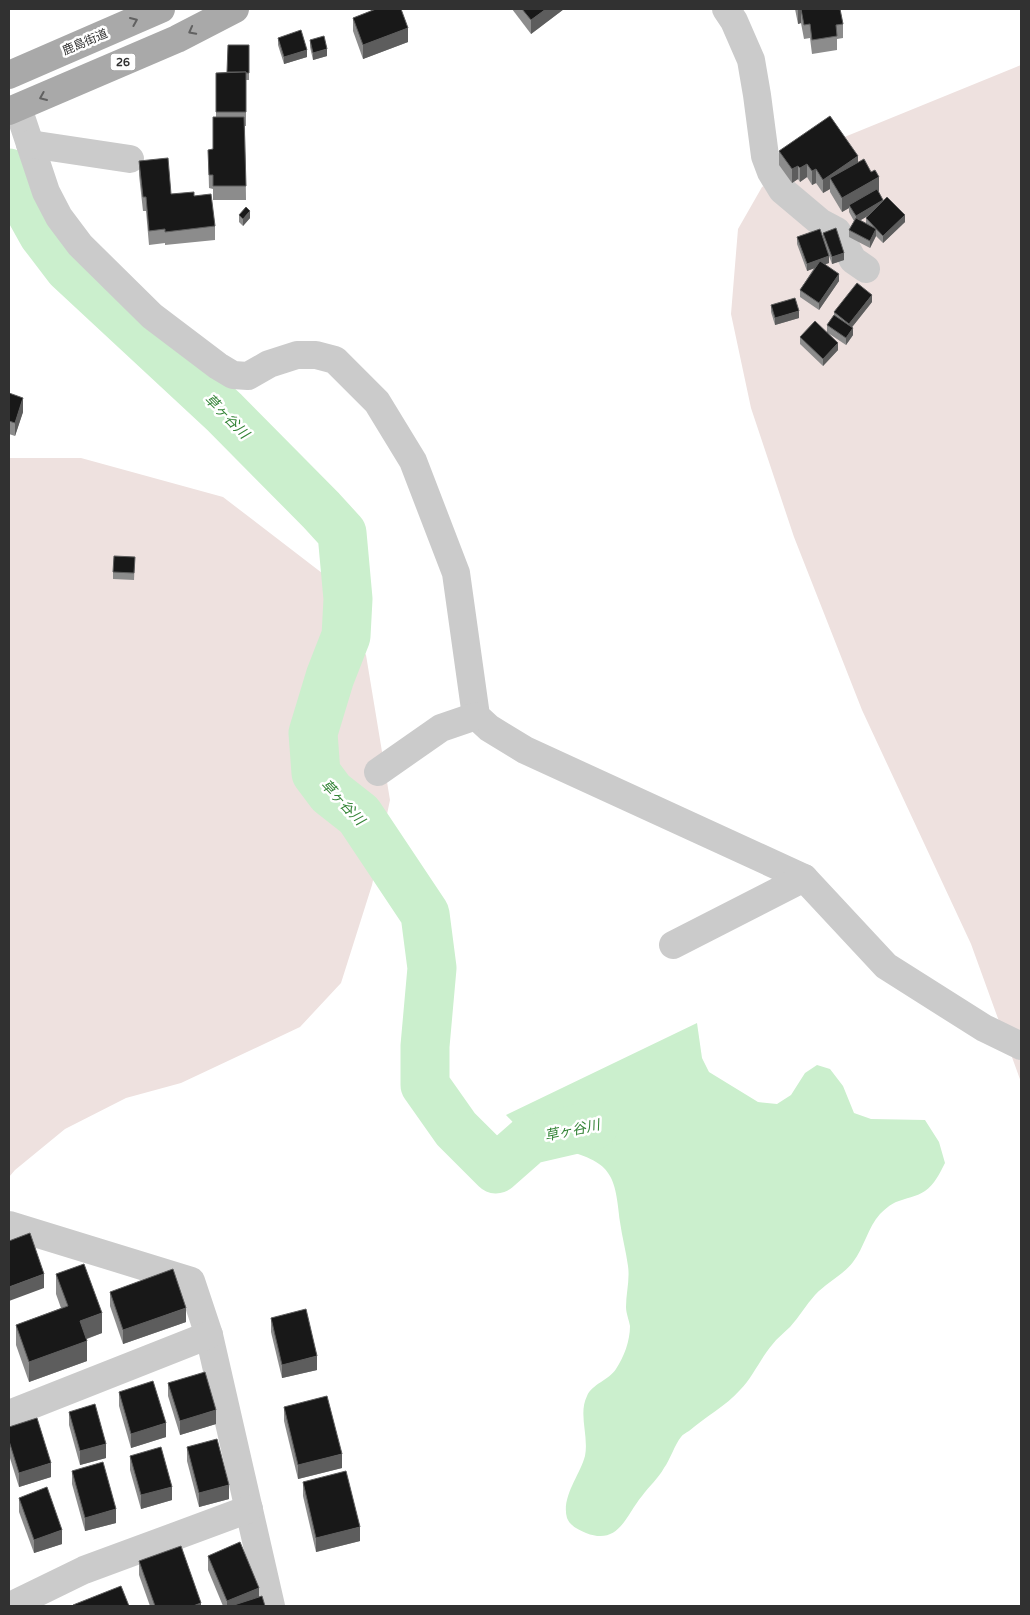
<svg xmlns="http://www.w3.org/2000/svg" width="1030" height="1615" viewBox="0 0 1030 1615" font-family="'Varela Round','Noto Sans JP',sans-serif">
<rect width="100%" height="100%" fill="#fff"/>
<g fill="#eee1df">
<polygon points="1021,65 1021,1082 971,944 862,710 794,537 751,408 731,314 738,229 762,187 842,138"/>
<polygon points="9,458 81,458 223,497 322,573 366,655 390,800 372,885 341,983 300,1027 181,1083 126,1098 65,1129 15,1170 9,1177"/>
</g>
<path fill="#cbefcd" d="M 697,1023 L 702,1058 L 709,1072 L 758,1102 L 777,1104 L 791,1095 L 805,1073 L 817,1065 L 830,1069 L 843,1086 L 854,1113 L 871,1119 L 925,1120 L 939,1142 L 945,1163 C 940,1173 934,1185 925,1191 C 916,1197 906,1198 896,1202 C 891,1204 884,1210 880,1214 C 868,1227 864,1248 853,1262 C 843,1275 826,1283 815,1295 C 806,1305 799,1317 790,1327 C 784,1333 777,1338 772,1345 C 760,1359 753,1377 740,1390 C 726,1406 705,1417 689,1431 C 686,1433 683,1434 681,1437 C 675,1444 670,1460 664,1468 C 658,1479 649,1486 642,1496 C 626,1515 619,1546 586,1533 C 579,1530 570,1526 567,1518 C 561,1497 580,1475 585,1456 C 589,1436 578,1414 587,1396 C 592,1384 609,1380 616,1369 C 624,1357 630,1341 630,1326 C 629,1320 626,1313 626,1307 C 626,1293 630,1280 628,1266 C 626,1251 622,1237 620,1222 C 615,1176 613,1163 565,1150 C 555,1147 550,1146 545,1156 L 506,1115 Z"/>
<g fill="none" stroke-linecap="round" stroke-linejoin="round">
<polyline stroke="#cbefcd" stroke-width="49" points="9,173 43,234 69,268 224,412 321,510 342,533 348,599 346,636 330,677 313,733 316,773 331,793 359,815 425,914 432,968 425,1046 425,1085 456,1129 496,1169 529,1140 594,1125"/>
<g stroke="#cbcbcb" stroke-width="28">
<polyline points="726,9 734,21 751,60 757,95 765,156 771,172 782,190 820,222 837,231 853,260 866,269"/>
<polyline points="18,108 46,192 59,217 80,245 152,316 218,366 233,375 248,376 269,364 297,355 316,355 335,360 377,402 413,461 456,573 476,716 489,728 525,750 804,878 886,966 984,1028 1021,1046"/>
<polyline points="30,144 130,159"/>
<polyline points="378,772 441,728 476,716"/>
<polyline points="673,945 804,878"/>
<polyline points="9,1225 191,1281 209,1335 271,1606"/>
<polyline points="9,1414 209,1335"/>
<polyline points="10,1606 84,1570 249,1509"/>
</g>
<g stroke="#a9a9a9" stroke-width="28">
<polyline points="9,75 161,9"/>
<polyline points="9,111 177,39 235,9"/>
</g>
</g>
<g fill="#8c8c8c" fill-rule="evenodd">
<polygon points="370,9 401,9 408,42 363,59 353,31 353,18 371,11"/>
<polygon points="512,9 564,9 531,34"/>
<polygon points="795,9 840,9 843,24 843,38 837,39 837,50 812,54 810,38 804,39 801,23 798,24"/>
<polygon points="278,38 307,57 284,64 278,45"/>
<polygon points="310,40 327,56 313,60 310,47"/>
<polygon points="249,45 249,80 246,80 246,126 245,126 246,200 213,200 213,189 209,188 208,150 213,149 216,117 216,73 227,72"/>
<path d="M 779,151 L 858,162 L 879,191 L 878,191 L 883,202 L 905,222 L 883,243 L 876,236 L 870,248 L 849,237 L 849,230 L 854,221 L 849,212 L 849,208 L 842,212 L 830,192 L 830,189 L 823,193 L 816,183 L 812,185 L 807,177 L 800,182 L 798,179 L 792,183 L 779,165 ZM 869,215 L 866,218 L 866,223 L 860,220 Z"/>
<polygon points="139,161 171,194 194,196 215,226 215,240 165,245 165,243 149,245 146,211 143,211 139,175"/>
<polygon points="239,215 250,218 243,226 239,222"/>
<polygon points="823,233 844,260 832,264 829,256 829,263 825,264 839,281 819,310 800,297 800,290 814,268 807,271 797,244 797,237 823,238"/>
<polygon points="872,302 852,327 853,335 846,345 828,333 838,350 823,366 800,344 800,337 827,332 827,325 834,315 834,312"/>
<polygon points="771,305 799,318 775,325 771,312"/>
<polygon points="9,393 23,412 15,436 9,434"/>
<polygon points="135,557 134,580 113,579 113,572"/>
<polygon points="56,1274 102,1333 87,1339 87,1361 29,1382 16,1345 16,1325 61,1308 56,1294"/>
<polygon points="110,1292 186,1322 123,1344 110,1306"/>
<polygon points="271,1318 317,1370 282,1378 271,1332"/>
<polygon points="168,1383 216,1424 180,1435 168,1396"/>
<polygon points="119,1392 166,1437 131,1448 119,1406"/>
<polygon points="284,1407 342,1468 298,1479 284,1421"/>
<polygon points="69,1412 106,1458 80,1465 69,1425"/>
<polygon points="9,1427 51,1477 19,1487 9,1455"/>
<polygon points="187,1447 229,1499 199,1507 187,1461"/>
<polygon points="130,1456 172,1500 141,1509 130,1470"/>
<polygon points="72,1471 116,1523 85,1531 72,1484"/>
<polygon points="303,1482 360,1541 316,1552 303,1496"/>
<polygon points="19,1498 62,1544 34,1553 19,1512"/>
<polygon points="208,1556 259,1596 265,1606 223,1606 208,1570"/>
<polygon points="139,1561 201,1606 150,1606 139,1575"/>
</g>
<g fill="#5d5d5d">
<polygon points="546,9 564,9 531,34 531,20"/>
<polygon points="801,9 801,23 798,24 798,10"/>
<polygon points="408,28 408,42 363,59 363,45"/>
<polygon points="327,49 327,56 313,60 313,53"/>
<polygon points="307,50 307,57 284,64 284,57"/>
<polygon points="858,156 858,170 830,178 830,189 823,193 823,180"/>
<polygon points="807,164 807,177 800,182 800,168"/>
<polygon points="798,166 798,179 792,183 792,169"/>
<polygon points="816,169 816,183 812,185 812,171"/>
<polygon points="879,177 879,191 851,207 849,205 849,208 842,212 842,198"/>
<polygon points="883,200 883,207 856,223 856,216"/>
<polygon points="250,211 250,218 243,226 243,219"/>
<polygon points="905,215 905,222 883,243 883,236"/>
<polygon points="876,229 876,236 870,248 870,241"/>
<polygon points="844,253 844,260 832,264 832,257"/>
<polygon points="829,256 829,263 807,271 807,264"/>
<polygon points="839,274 839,281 819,310 819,303"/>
<polygon points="872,295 872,302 849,331 849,324"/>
<polygon points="799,311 799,318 775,325 775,318"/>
<polygon points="853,328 853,335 846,345 846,338"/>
<polygon points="838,343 838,350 823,366 823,359"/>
<polygon points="23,398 23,412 15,436 15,423"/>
<polygon points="44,1274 44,1288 9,1301 9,1287"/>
<polygon points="186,1308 186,1322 123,1344 123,1330"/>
<polygon points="102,1313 102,1333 80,1341 80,1321"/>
<polygon points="87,1341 87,1361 29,1382 29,1362"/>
<polygon points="317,1356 317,1370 282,1378 282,1365"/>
<polygon points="216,1410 216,1424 180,1435 180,1421"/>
<polygon points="166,1423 166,1437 131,1448 131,1434"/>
<polygon points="106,1444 106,1458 80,1465 80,1451"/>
<polygon points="342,1454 342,1468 298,1479 298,1465"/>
<polygon points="51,1463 51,1477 19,1487 19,1473"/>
<polygon points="229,1485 229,1499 199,1507 199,1493"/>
<polygon points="172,1487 172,1500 141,1509 141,1495"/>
<polygon points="116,1509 116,1523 85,1531 85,1518"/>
<polygon points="360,1527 360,1541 316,1552 316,1538"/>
<polygon points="62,1530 62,1544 34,1553 34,1540"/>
<polygon points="259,1588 259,1601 227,1606 227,1601"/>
<polygon points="201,1603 201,1606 193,1606"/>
</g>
<g fill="#181818" stroke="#5d5d5d">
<polygon points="376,9 401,9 408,28 363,45 353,18"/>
<polygon points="522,9 546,9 531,20"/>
<polygon points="797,9 840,9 843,24 836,25 837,36 812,40 810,24 804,25 801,9 798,10"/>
<polygon points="301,30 307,50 284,57 278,38"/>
<polygon points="324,36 327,49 313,53 310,40"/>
<polygon points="228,45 249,45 249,73 246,73 246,72 227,72"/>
<polygon points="246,72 246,112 216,112 216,73"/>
<polygon points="830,116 858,156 823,180 816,169 812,171 807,164 800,168 798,166 792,169 779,151"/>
<polygon points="213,117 244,117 246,186 213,186 213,175 209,175 208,150 213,149"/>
<polygon points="168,158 171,194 194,192 194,196 211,194 215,226 165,232 165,229 149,231 146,197 143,197 139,161"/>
<polygon points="864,159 871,172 875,170 879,177 842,198 830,178"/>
<polygon points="877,189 883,200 856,216 849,205"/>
<polygon points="887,197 905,215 883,236 866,218"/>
<polygon points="246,207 250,211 243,219 239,215"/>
<polygon points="856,218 876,229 870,241 849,230"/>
<polygon points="836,228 844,253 832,257 823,233"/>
<polygon points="820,229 829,256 807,264 797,237"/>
<polygon points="820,261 839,274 819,303 800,290"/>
<polygon points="857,283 872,295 849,324 834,312"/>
<polygon points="795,298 799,311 775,318 771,305"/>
<polygon points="834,315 853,328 846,338 827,325"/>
<polygon points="815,321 838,343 823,359 800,337"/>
<polygon points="9,393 23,398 15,423 9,421"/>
<polygon points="114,556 135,557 134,573 113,572"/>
<polygon points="30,1233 44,1274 9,1287 9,1241"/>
<polygon points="84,1264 102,1313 80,1321 87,1341 29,1362 16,1325 68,1306 56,1274"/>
<polygon points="173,1269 186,1308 123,1330 110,1292"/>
<polygon points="306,1309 317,1356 282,1365 271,1318"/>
<polygon points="205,1372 216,1410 180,1421 168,1383"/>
<polygon points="153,1381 166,1423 131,1434 119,1392"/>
<polygon points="327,1396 342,1454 298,1465 284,1407"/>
<polygon points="95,1404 106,1444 80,1451 69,1412"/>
<polygon points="37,1418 51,1463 19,1473 9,1441 9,1427"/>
<polygon points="217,1439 229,1485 199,1493 187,1447"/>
<polygon points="161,1447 172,1487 141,1495 130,1456"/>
<polygon points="103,1462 116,1509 85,1518 72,1471"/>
<polygon points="346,1471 360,1527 316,1538 303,1482"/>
<polygon points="47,1487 62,1530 34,1540 19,1498"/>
<polygon points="240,1542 259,1588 227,1601 208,1556"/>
<polygon points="181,1546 201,1603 193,1606 155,1606 139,1561"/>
<polygon points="121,1586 129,1606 74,1606 73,1605"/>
<polygon points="262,1596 265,1606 231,1606"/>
</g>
<defs><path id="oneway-chevron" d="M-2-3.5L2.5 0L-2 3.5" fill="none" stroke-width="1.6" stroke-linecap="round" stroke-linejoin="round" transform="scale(1.25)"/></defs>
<g stroke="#616161">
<use href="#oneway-chevron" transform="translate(134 21) rotate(-23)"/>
<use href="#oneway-chevron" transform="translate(192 31) rotate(152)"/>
<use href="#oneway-chevron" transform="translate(43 97) rotate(157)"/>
</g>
<g text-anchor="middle" stroke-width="5" stroke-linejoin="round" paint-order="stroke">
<rect fill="#fff" stroke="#6f6f6f" stroke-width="1" x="110.5" y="53.5" width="25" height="17" rx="4"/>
<g font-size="11" font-weight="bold" fill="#313131">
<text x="123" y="66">26</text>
</g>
<g font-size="12" fill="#313131" stroke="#fff">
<text transform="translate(85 42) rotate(-23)" y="4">鹿島街道</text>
</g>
<g font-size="14" font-style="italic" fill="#348437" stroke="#fff">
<text transform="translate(227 416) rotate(45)" y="5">草ヶ谷川</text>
<text transform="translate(343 802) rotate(47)" y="5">草ヶ谷川</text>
<text transform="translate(572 1130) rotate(-12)" y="5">草ヶ谷川</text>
</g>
</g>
<rect width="1030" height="1615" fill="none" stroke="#313131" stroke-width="20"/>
</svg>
